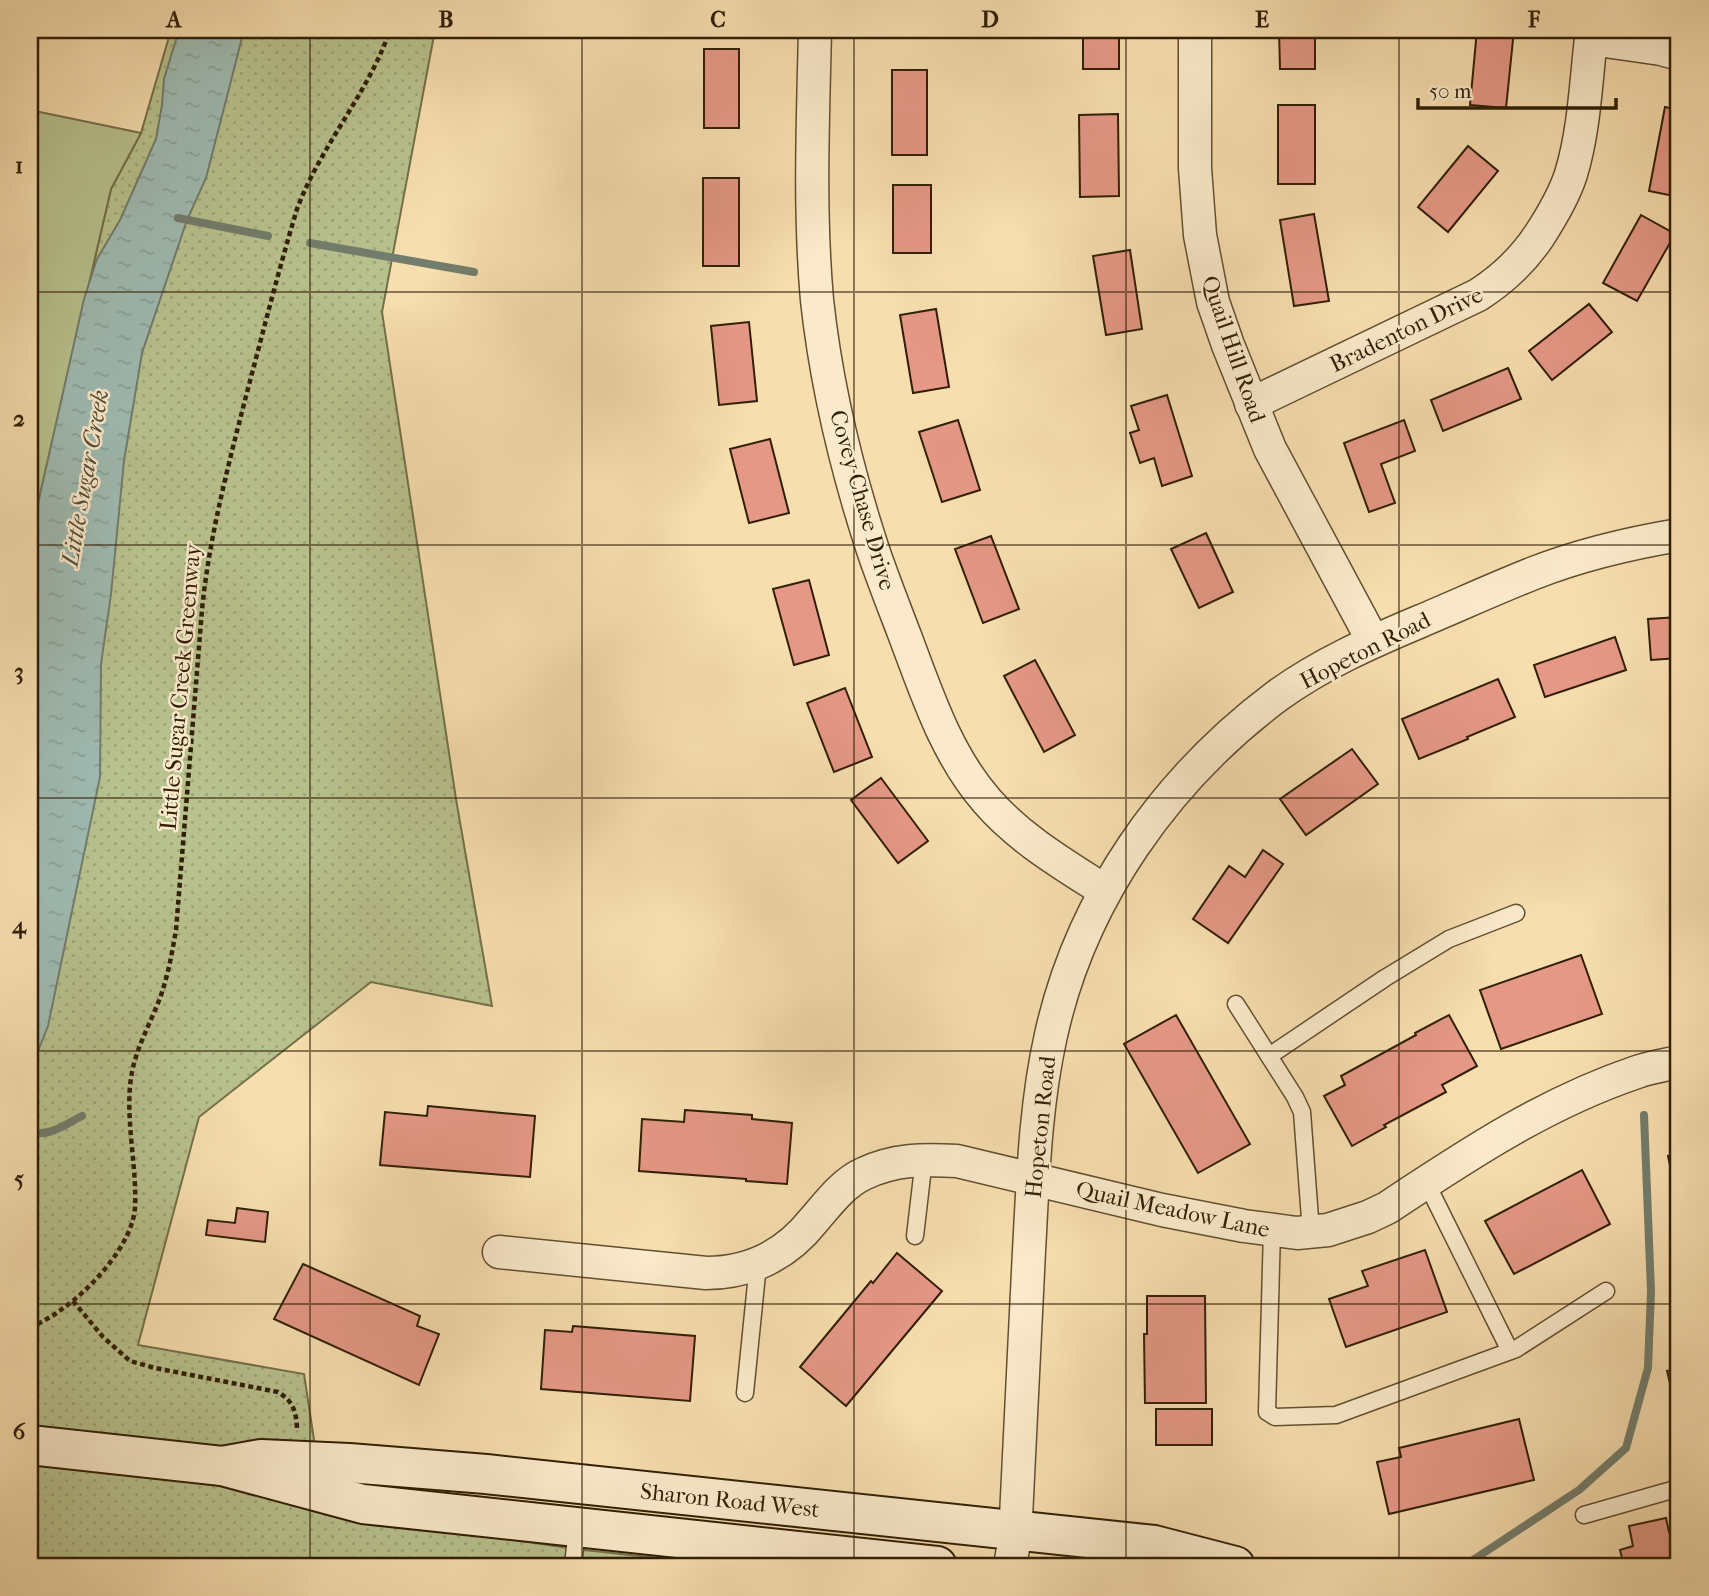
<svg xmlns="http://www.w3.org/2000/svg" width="1709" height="1596" viewBox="0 0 1709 1596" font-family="'IM FELL French Canon',serif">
<defs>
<pattern id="park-dots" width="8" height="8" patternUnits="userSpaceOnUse" patternTransform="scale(1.75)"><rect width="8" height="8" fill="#b8c28e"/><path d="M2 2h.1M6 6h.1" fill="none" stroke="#9fa679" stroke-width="1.8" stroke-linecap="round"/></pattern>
<pattern id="water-ripples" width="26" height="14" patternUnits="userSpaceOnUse" patternTransform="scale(1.75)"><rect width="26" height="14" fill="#9fbbb3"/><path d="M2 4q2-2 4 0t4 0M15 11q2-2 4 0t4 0" fill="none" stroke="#89a098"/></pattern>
</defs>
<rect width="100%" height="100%" fill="#f7deaf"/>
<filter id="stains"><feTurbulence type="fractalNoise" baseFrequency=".00286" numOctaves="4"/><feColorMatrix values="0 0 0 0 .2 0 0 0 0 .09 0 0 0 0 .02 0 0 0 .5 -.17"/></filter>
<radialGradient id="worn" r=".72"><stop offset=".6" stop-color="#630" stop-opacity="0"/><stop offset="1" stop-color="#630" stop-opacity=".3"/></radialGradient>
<polygon fill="url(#park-dots)" stroke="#74704a" stroke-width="2" points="171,30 435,30 382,312 456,799 492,1006 371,982 199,1117 138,1345 304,1374 325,1512 575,1549 732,1566 30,1566 30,537 111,189 141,133"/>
<polygon fill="#b8c28e" stroke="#74704a" stroke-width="2" points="30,110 141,133 111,189 30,537"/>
<polygon fill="url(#water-ripples)" stroke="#737d6d" stroke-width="2" points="179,30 244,30 206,178 187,220 142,353 124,461 111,594 101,664 100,777 48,1026 30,1071 30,550 35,517 84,299 97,259 120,220 156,139 162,105 164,79"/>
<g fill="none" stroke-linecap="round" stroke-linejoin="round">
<g stroke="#737d6d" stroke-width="8">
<polyline points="178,218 268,236"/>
<polyline points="310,243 474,272"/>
<path d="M 30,1132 C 50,1137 64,1125 82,1116"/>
<polyline points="1464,1566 1579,1490 1626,1448 1648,1368 1651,1291 1644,1115"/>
</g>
</g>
<g fill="#e59886" stroke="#311f05" stroke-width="2">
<rect x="1083" y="30" width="36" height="39"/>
<polygon points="1279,30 1315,30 1315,69 1280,69"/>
<polygon points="1477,30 1514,30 1506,108 1470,105"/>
<rect x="704" y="49" width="35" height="79"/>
<rect x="892" y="70" width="35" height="85"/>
<rect x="1278" y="105" width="37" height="79"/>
<polygon points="1665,107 1679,110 1679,197 1649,191"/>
<polygon points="1118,114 1119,196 1080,197 1079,115"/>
<polygon points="1468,146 1498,171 1448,232 1418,207"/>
<rect x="703" y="178" width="36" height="88"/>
<rect x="893" y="185" width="38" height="68"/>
<polygon points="1314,214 1329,301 1294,306 1280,220"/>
<polygon points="1641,215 1675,234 1637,301 1603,283"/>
<polygon points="1130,250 1142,329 1106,335 1093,256"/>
<polygon points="1589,304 1612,332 1552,380 1529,351"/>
<polygon points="936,309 949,387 913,393 900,315"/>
<polygon points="749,322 757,401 719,405 711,326"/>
<polygon points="1508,368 1521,399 1443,431 1431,400"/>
<polygon points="1167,395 1192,476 1162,486 1154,458 1140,463 1130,433 1139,430 1131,406"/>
<polygon points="958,420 980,490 942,502 919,432"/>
<polygon points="1404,420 1415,451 1381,464 1395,503 1369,512 1344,443"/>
<polygon points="770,439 789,513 749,523 730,449"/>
<polygon points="1206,533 1233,592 1199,608 1171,549"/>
<polygon points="991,536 1019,609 983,623 955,549"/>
<polygon points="809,580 829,655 794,665 773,589"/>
<polygon points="1679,617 1679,658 1651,660 1648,619"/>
<polygon points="1615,637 1626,670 1545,697 1534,665"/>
<polygon points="1035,660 1075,735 1044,752 1004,676"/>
<polygon points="1498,679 1515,717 1467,737 1468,739 1419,759 1402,719"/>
<polygon points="845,688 872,757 834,772 807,703"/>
<polygon points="1352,749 1378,784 1306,835 1280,799"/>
<polygon points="881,778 928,841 898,863 851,800"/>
<polygon points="1263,850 1283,864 1228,943 1193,919 1229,866 1245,877"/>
<polygon points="1581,955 1602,1014 1501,1049 1480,990"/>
<polygon points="1176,1015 1250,1144 1198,1173 1124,1044"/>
<polygon points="1449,1015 1477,1066 1442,1085 1446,1092 1384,1125 1386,1127 1352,1146 1324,1096 1345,1085 1341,1076 1416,1035 1415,1033"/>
<polygon points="428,1106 535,1116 530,1177 380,1165 385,1112 427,1116"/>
<polygon points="685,1110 752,1115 752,1119 792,1123 787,1184 746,1181 746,1179 639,1171 642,1119 684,1122"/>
<polygon points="1679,1153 1679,1206 1668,1156"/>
<polygon points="1582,1170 1610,1224 1514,1274 1485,1221"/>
<polygon points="237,1208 268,1212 265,1242 206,1235 208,1220 235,1223"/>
<polygon points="1425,1250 1447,1312 1346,1347 1329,1299 1368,1286 1362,1271"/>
<polygon points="897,1253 942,1291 846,1406 800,1367 871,1281 873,1283"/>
<polygon points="303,1264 420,1316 417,1326 439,1334 419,1385 274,1319"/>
<polygon points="1147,1296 1205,1296 1206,1403 1145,1403 1144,1334 1147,1334"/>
<polygon points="573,1326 695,1336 690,1401 541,1389 545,1330 572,1332"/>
<polygon points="1679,1368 1679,1419 1667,1371"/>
<rect x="1156" y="1409" width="56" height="36"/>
<polygon points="1519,1419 1534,1480 1389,1514 1377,1462 1401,1457 1399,1448"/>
<polygon points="1666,1518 1669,1532 1679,1530 1679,1566 1624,1566 1620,1550 1633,1546 1629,1526"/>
</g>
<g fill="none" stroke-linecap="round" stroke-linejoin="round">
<g stroke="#624f30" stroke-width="19">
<g id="service">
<polyline points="1679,926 1679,932"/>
<polyline points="1236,1004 1295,1097 1302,1112 1311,1232"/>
<polyline points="1269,1056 1385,978 1449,939 1516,913"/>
<polyline points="1426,1182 1510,1351"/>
<polyline points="1272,1230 1267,1412 1275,1417 1336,1415 1516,1349 1606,1291"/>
<polyline points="915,1236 924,1159"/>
<polyline points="745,1393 758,1264"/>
<polyline points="1584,1515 1679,1488"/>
<polyline points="573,1566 577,1527"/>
</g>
</g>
<g stroke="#624f30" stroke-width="35">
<g id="minor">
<path d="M 815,30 C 813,120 809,210 817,300 C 826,383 846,467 872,547 C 882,577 894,607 905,636 C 927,694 946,754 987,801 C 1020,839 1063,864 1105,891"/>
<polyline points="1195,30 1195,168 1200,235 1213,302 1228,345 1270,449 1373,641"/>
<polyline points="1591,39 1661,49 1679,54"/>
<path d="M 1251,404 L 1478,295 C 1503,279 1523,260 1539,236 C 1552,216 1564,196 1571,174 C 1585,128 1586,77 1592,30"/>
<path d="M 499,1252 L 706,1273 C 749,1273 786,1255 813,1221 C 828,1204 842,1184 863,1174 C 894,1159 924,1159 957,1161 L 1162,1210 L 1244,1226 L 1297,1233 L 1328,1230 L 1368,1217 L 1387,1208 C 1467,1155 1545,1103 1637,1072 C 1651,1067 1665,1065 1679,1062"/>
<path d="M 1010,1566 L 1015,1537 C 1020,1442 1024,1347 1029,1251 C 1033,1179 1035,1106 1051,1035 C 1081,899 1166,779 1277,696 C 1321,664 1371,642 1421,621 C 1459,605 1496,588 1534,573 C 1580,555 1631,543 1679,535"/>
</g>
</g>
<g stroke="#311f05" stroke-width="42">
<g id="secondary">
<polyline points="30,1445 222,1466 363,1504 937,1566"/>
<polyline points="222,1466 261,1459 349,1463 486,1474 1154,1545 1235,1566"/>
</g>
</g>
<g stroke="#311f05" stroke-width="4.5" stroke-dasharray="5 3.5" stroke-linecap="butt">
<path d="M 73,1301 L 103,1337 L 130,1361 L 155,1368 L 278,1392 C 293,1401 296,1411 297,1428"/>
<path d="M 30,1328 C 41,1322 52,1317 62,1309 C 91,1289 133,1244 135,1207 C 137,1166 125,1119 131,1078 C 135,1050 150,1024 160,998 C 168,976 172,953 176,930 L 202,610 C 209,539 227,470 245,400 C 262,336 278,272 297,209 C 321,145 368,94 390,30"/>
</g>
<use href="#service" stroke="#faeacb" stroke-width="16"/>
<use href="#minor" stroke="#faeacb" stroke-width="32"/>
<use href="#secondary" stroke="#faeacb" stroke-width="38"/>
</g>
<path fill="none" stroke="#311f05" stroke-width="2" stroke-opacity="0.55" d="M 310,30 L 310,1566M 582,30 L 582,1566M 854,30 L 854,1566M 1126,30 L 1126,1566M 1399,30 L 1399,1566M 30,292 L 1679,292M 30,545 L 1679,545M 30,798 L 1679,798M 30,1051 L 1679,1051M 30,1304 L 1679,1304"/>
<g text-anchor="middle" stroke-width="5" stroke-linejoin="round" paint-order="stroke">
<g font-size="23" fill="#311f05" stroke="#faeacb">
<text transform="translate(1406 329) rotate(-26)" y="8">Bradenton Drive</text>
<text transform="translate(1234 349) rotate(71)" y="8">Quail Hill Road</text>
<text transform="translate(863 500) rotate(74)" y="8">Covey Chase Drive</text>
<text transform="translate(1365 650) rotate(-27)" y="8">Hopeton Road</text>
<text transform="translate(180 687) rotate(-85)" y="8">Little Sugar Creek Greenway</text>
<text transform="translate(1040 1127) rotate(-84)" y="8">Hopeton Road</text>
<text transform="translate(1173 1209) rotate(12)" y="8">Quail Meadow Lane</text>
<text transform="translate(730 1500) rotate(6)" y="8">Sharon Road West</text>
</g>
<g font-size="24" font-style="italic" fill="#524e39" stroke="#faeacb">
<text transform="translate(85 478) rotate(-80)" y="8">Little Sugar Creek</text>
</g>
</g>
<rect width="1709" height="1596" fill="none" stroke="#f7deaf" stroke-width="77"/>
<path d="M1418 98v10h198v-10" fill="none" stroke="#311f05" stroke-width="3.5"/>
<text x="1429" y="98" font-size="21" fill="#311f05" stroke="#faeacb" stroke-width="5" paint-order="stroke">50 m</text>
<rect x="38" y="38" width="1632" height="1520" fill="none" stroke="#311f05" stroke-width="2.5"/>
<g font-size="23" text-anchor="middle" font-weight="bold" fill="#311f05">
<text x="174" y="27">A</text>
<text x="446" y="27">B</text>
<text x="718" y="27">C</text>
<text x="990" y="27">D</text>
<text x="1262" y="27">E</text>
<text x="1534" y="27">F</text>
<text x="19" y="173">1</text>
<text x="19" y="426">2</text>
<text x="19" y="679">3</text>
<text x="19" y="933">4</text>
<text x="19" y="1186">5</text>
<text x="19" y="1439">6</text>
</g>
<rect width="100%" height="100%" filter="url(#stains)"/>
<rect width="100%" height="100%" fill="url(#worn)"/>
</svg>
